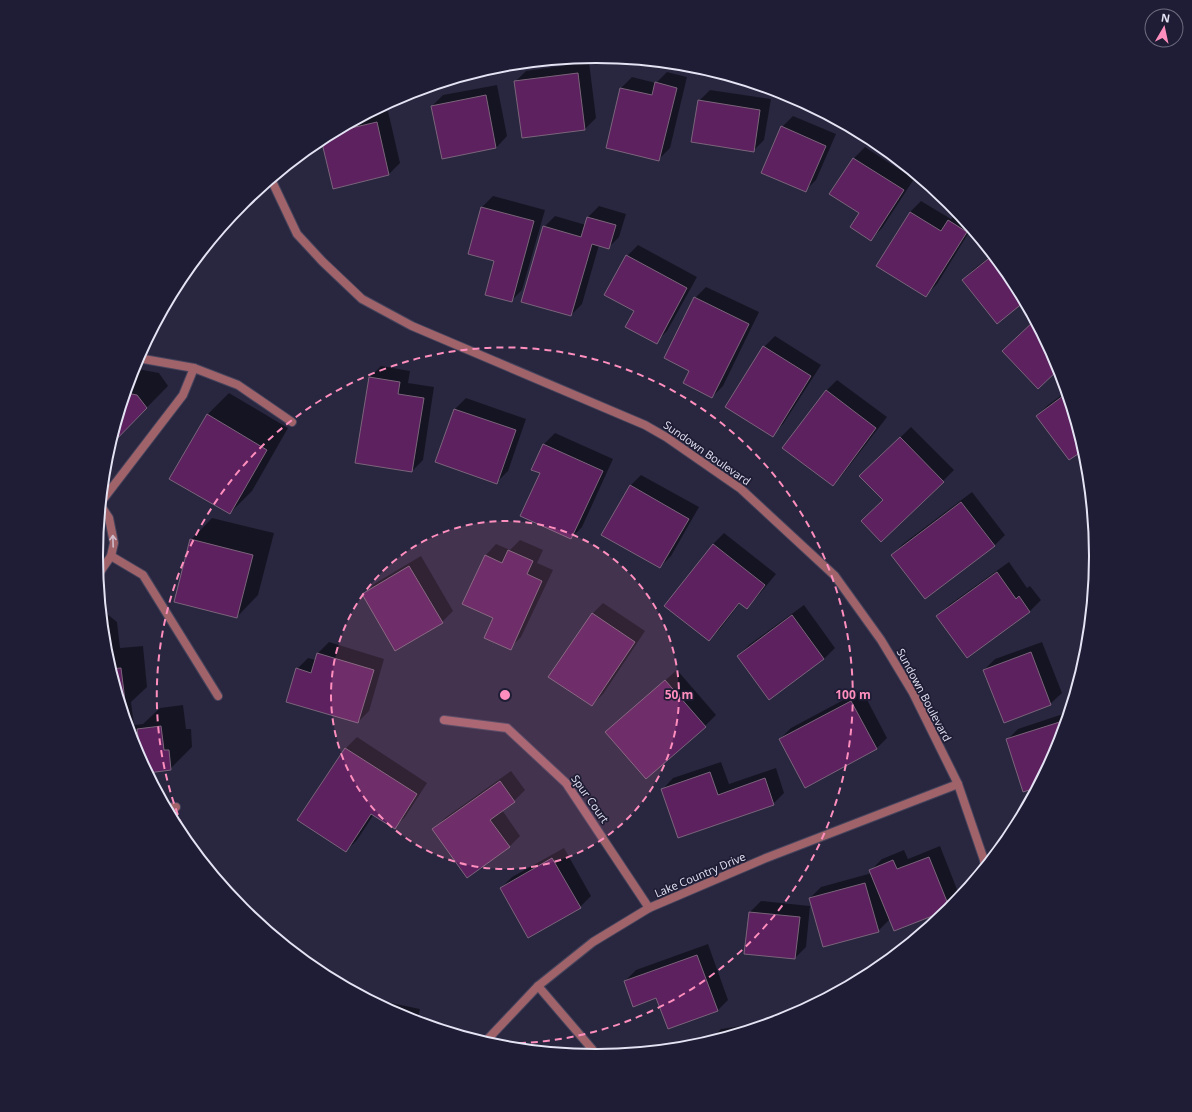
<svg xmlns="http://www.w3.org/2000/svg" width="1192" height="1112" viewBox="0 0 1192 1112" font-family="'Open Sans',sans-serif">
<rect width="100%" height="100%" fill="#292740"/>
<g fill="#0007">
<polygon points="589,62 596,118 585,129 523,137 515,82 526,71"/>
<polygon points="667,72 687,77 670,148 659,159 607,147 621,88 632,77 656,83"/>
<polygon points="497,85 507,136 496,148 432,106 443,95"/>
<polygon points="710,90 771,99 764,140 753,151 699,101"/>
<polygon points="388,111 400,163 389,174 333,187 322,138 361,118"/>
<polygon points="793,116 836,134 816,180 805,191 782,127"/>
<polygon points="865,147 914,179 882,228 871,239 860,213 831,194 854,158"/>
<polygon points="493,196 545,210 522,290 511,301 495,261 469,253 482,207"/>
<polygon points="921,201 951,219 958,212 971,229 937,284 926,295 877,266 910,212"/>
<polygon points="599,206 626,214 619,237 608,248 599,245 582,304 571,315 544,227 555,216 586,225 588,217"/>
<polygon points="638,245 697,277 667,331 656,342 636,311 606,294 627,256"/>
<polygon points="992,255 1012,278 1024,301 997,322 963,280 974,269"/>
<polygon points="706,287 759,312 723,386 712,397 690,370 695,298"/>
<polygon points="1035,321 1059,368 1038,387 1014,340"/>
<polygon points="775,336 821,365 783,424 772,435 764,347"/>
<polygon points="381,366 410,371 408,383 434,387 423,460 412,471 370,377"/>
<polygon points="133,368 159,373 168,386 110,445"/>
<polygon points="837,380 887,417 843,474 833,485 826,391"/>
<polygon points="1066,392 1083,449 1037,416 1048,405"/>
<polygon points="229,393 288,428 252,491 230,513 207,415"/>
<polygon points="466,398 526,419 508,471 497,482 455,409"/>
<polygon points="911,427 954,470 943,481 884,500 861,476"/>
<polygon points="555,433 613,459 582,527 571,538 541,473 533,469 544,444"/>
<polygon points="641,475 699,507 671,556 660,567 630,486"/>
<polygon points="972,492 1005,535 994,546 892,555 903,544"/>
<polygon points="212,518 274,533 258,595 237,617 191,540"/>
<polygon points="724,533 776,574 757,597 746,608 740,603 720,629 709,640 713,544"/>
<polygon points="520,540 543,550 537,563 553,570 521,637 510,648 494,617 485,556 496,544 510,550"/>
<polygon points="421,556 453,611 442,622 363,595 374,584"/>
<polygon points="1009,562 1027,588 1030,586 1041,600 1030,611 967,656 938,616 949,605"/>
<polygon points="603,603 645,631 603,694 592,705 592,614"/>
<polygon points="804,605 835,648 824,659 738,656 749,645"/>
<polygon points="101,609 117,622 120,648 143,646 147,687 131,702 134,725 143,724 160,708 183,705 186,729 191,729 192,747 170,769 147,772 134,747 106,653"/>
<polygon points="329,642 384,659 369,711 358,722 297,669 308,658 316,660 318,653"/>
<polygon points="1042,642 1062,693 1050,704 984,670 995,659"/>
<polygon points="677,670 716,715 705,726 618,722"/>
<polygon points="862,690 887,738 876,749 780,739 791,728"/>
<polygon points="1069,712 1058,748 1037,787 1024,791 1007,740 1018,729"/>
<polygon points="357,737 427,783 405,817 394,828 374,814 357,840 346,851 299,820 346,748"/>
<polygon points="721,762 729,784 776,768 784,793 773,804 662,790 673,778"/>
<polygon points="511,771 525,790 514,801 502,810 520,836 509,847 434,829 445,818"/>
<polygon points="940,846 960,897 949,908 890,919 878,931 810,898 821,887 872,873 871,870 882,859 904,850 908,859"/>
<polygon points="564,848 591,896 580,907 501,888 512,877"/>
<polygon points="761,901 810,906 806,947 795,958 750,912"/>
<polygon points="708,944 728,1000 717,1011 657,997 625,981 636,970"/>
<polygon points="367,998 420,1009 417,1022 404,1018"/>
<polygon points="780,1020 710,1041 710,1040 721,1029"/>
</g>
<g fill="#5c215e" stroke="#7b647b">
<polygon points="578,73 585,130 522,138 514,81"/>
<polygon points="655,82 677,88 659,161 606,148 620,88 652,95"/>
<polygon points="486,95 496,148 442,159 431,106"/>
<polygon points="698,100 760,110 754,152 691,142"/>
<polygon points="377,122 389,175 333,189 321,139 334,132"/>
<polygon points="781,126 826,146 806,192 761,173"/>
<polygon points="853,158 904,190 871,241 850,227 859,213 829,194"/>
<polygon points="481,207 534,221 512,302 485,295 494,261 468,254"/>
<polygon points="910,212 941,231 948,220 967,232 926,297 876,266"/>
<polygon points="587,217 616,225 609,249 592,244 571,316 521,302 543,226 581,237"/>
<polygon points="626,255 687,288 657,344 625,327 634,311 604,295"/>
<polygon points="993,255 1012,278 1024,302 997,324 962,280"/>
<polygon points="694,297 749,324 712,398 683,383 689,371 664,358"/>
<polygon points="1034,321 1059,369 1038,389 1002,351"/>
<polygon points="763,346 811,376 773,437 725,407"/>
<polygon points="369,377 400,382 398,394 424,398 412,472 355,463"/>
<polygon points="826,390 876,428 833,486 782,448"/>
<polygon points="126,393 137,395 147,408 109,447"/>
<polygon points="1067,393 1084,450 1069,460 1036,416"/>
<polygon points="454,409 516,430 497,484 435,462"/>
<polygon points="207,414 267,450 230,514 169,479"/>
<polygon points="900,437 944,482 881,542 861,521 883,500 859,476"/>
<polygon points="543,444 603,471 571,539 520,516 540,473 531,470"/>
<polygon points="630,485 689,519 660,568 601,535"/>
<polygon points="961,502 995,546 925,599 891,555"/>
<polygon points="190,539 253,555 237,618 174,602"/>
<polygon points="713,544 765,585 747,609 739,603 709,641 664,606"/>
<polygon points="508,550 533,561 527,574 542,581 511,650 484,638 493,618 462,604 485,555 502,563"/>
<polygon points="409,566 443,623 395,651 362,594"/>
<polygon points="997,572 1016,599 1019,596 1030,612 967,658 936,616"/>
<polygon points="592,613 635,642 592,706 548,677"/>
<polygon points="792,615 824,659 769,700 737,656"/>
<polygon points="1031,652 1051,705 1004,723 983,670"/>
<polygon points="317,653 374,670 358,723 286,702 296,668 311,673"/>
<polygon points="121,668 126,709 123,710 110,669"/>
<polygon points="665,680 706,727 646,779 605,732"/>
<polygon points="851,701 877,749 805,788 779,739"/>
<polygon points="1066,720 1058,748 1036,788 1023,792 1006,739"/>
<polygon points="161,726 164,750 169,750 171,770 148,773 133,744 139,743 137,729"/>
<polygon points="345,748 417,794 395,829 371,814 346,852 297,820"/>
<polygon points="710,772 718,795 765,778 774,805 678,838 661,789"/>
<polygon points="500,781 515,802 490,820 510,847 467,878 432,829"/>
<polygon points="929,857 950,909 894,931 869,870 893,860 897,869"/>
<polygon points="552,858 581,908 528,938 500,888"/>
<polygon points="865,883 879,932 823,947 809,898"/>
<polygon points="749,912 800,917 795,959 744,954"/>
<polygon points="697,955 718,1011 668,1029 656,998 633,1007 624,981"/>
</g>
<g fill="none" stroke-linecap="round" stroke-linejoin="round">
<g stroke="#47455d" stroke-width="10">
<g id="lane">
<polyline points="138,358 194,368 238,385 292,422"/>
<polyline points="101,502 183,395 194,368"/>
<polyline points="111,556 143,575 218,696"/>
<polyline points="166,808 176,807"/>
<polyline points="984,860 992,858"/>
</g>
</g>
<g stroke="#47455d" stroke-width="10">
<g id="street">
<polyline points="271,179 297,234 322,261 362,299 412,326 645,425 666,437 741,489 835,576 881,640 913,693 958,784 984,860 985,866"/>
<polyline points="98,575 111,556 114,543 109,518 101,506"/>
<polyline points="444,720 507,728 566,783 649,908"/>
<polyline points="538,986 598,1056"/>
<polyline points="485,1042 538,986 593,942 649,908 766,858 958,784"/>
</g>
</g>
<use href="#lane" stroke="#a0636a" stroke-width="8"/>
<use href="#street" stroke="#a0636a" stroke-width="8"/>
</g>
<defs><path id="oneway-shaft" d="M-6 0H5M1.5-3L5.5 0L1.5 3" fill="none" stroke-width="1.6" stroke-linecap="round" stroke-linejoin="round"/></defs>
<use stroke="#cfbdcb" href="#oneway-shaft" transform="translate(113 541) rotate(-92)"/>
<circle cx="505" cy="695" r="174" fill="#fe8ebd" fill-opacity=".12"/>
<g fill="none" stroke="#fe8ebd" stroke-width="2" stroke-dasharray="7 5">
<circle cx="505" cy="695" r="174"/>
<path d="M192 848A348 348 0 1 1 487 1043"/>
</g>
<g text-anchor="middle" stroke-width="3.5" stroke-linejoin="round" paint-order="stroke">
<g font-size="11" fill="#e3e3f4" stroke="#1f1d35">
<text transform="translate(707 453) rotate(35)" y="4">Sundown Boulevard</text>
<text transform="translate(924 695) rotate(62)" y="4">Sundown Boulevard</text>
<text transform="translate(590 799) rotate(55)" y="4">Spur Court</text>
<text transform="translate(700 875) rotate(-23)" y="4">Lake Country Drive</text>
</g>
</g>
<path d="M0 0H1192V1112H0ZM103 556a493 493 0 1 1 986 0a493 493 0 1 1-986 0Z" fill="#1f1d35" fill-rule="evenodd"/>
<path fill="none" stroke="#e3e3f4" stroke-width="2" d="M103 556a493 493 0 1 1 986 0a493 493 0 1 1-986 0Z"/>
<circle cx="505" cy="695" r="6" fill="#fe8ebd" stroke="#1f1d35" stroke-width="2"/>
<g font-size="12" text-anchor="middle" font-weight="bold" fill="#fe8ebd" stroke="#1f1d35" stroke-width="3.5" stroke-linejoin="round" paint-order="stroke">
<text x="679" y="699">50 m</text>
<text x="853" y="699">100 m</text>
</g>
<g transform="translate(1164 28) rotate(9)"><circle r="19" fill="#1f1d35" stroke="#6d6c81"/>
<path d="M0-3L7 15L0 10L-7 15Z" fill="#fe8ebd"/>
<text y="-6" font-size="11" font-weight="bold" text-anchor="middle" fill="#e3e3f4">N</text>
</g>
</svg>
